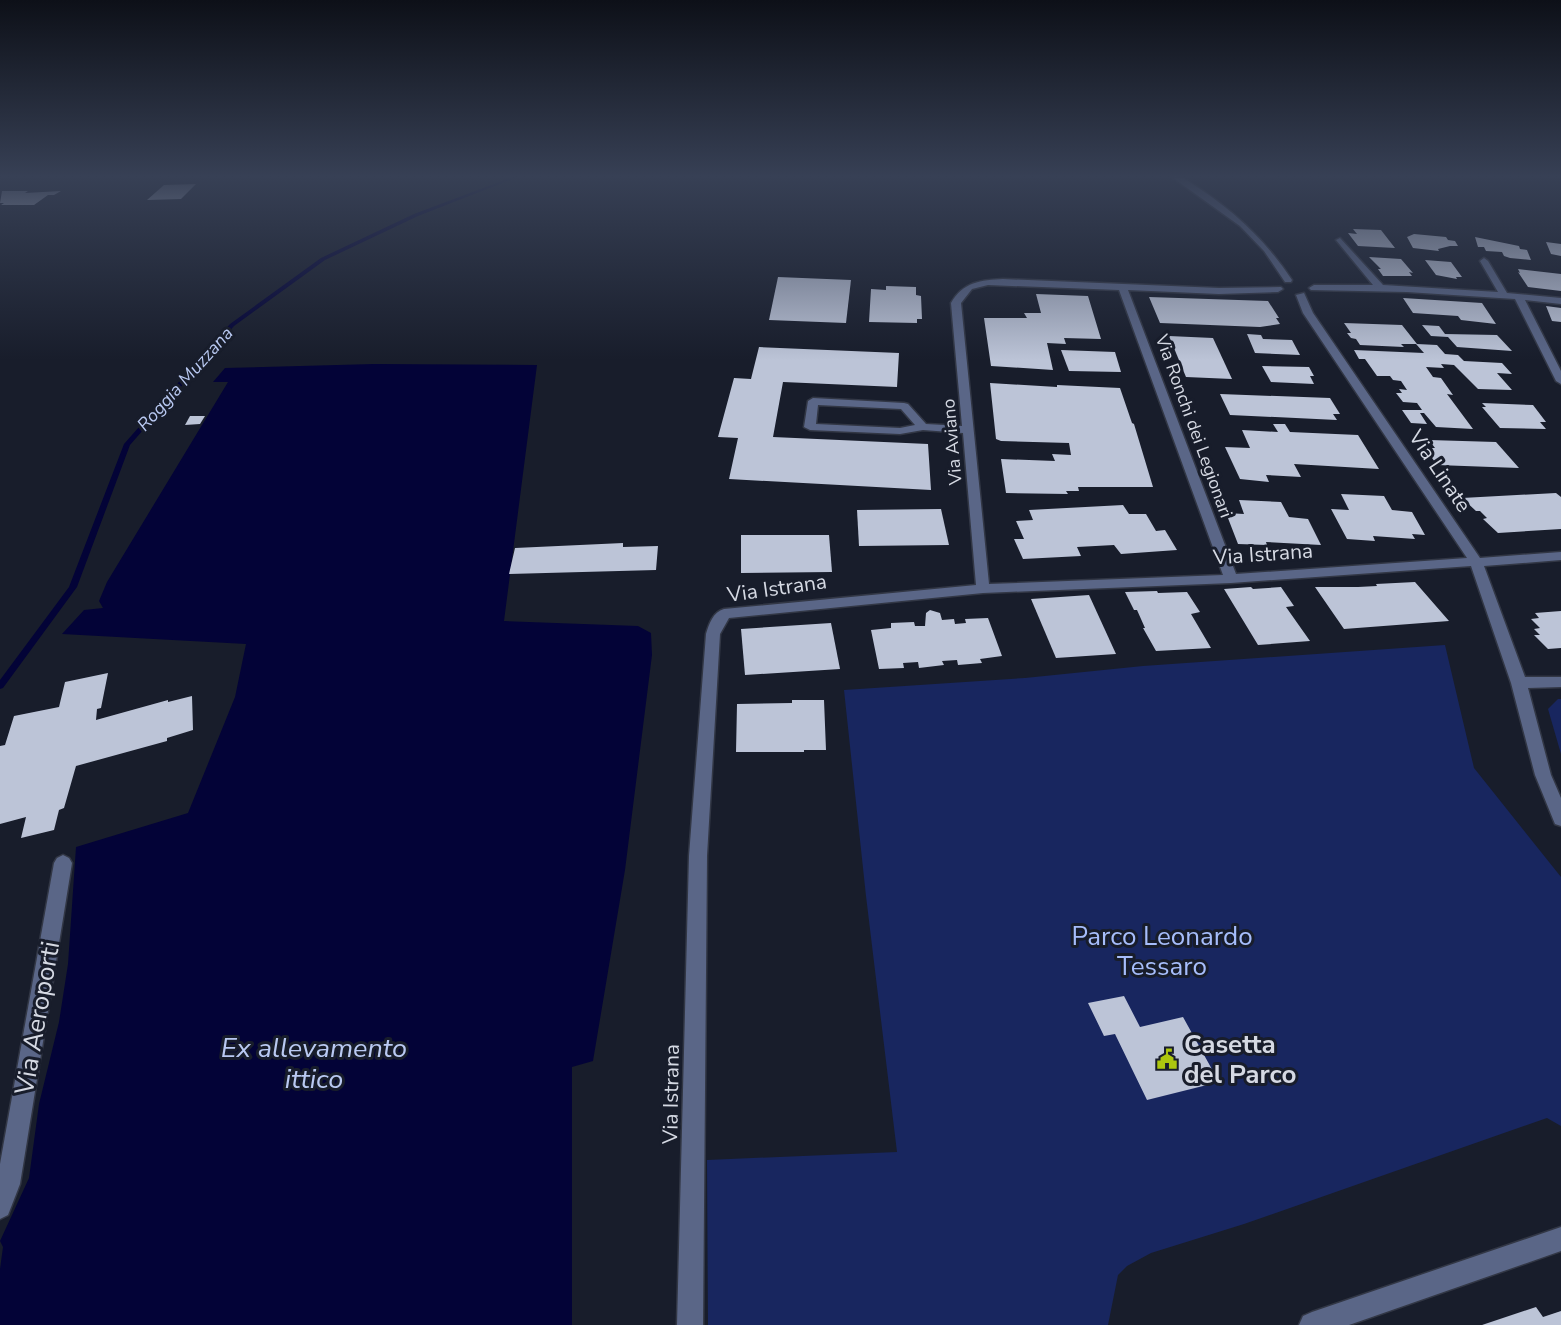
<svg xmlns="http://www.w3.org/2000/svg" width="1561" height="1325" viewBox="0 0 1561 1325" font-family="'Nunito Sans',sans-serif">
<rect width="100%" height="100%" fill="#181d2b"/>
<g fill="#18265f">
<polygon points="1445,645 1474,768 1561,877 1561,1126 1547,1118 1244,1224 1151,1253 1127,1266 1118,1275 1108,1325 708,1325 707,1160 897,1152 866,896 844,690 1025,678 1143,666"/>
<polygon points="1558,699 1561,699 1561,754 1548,709"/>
</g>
<polygon fill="#030337" points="374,364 537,365 504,621 638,626 651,633 652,655 625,870 593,1061 572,1067 572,1325 0,1325 0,1269 3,1247 0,1241 29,1178 39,1104 59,1022 68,964 76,847 188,813 235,697 246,644 62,634 84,610 103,608 99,601 107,582 228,382 213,382 225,368"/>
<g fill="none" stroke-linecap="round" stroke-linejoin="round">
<polygon fill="#030337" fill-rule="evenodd" points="518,175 523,175 418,216 325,260 234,326 130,445 77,587 3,688 0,689 0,680 69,587 124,444 230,324 321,258 414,214"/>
</g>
<g fill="#bcc4d7">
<polygon points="196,184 181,199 147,200 164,185"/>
<polygon points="2,191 28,191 25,193 61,191 54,195 48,195 34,205 1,205 4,203 0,203"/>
<polygon points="1353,229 1381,230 1395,248 1358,246 1348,233 1357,234"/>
<polygon points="1414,234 1446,237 1448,240 1455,241 1458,246 1450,246 1438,249 1439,251 1413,248 1407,237"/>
<polygon points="1475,237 1519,246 1520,249 1527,250 1531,260 1510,258 1504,256 1502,252 1486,251 1484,247 1478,247"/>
<polygon points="1546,242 1561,244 1561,256 1551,254"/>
<polygon points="1369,257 1401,259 1413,273 1409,272 1412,276 1383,276 1378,269 1381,269"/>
<polygon points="1425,260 1451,262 1462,277 1456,277 1457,279 1436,275"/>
<polygon points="1518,269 1561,274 1561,291 1528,287 1518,272 1520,273"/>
<polygon points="778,277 851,280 846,323 769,320"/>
<polygon points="886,286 916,287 916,295 921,296 922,319 917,319 917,323 869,322 871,289 886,290"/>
<polygon points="1036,294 1088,296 1101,339 1064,338 1066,344 1047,343 1053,370 991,366 984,318 1027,318 1024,313 1041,313"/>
<polygon points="1149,297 1268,301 1279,318 1276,318 1280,324 1260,327 1160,323"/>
<polygon points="1403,298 1482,303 1496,324 1461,320 1458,316 1413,313"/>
<polygon points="1546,306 1561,308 1561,322 1552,321"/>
<polygon points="1344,323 1402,325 1417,344 1437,345 1445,354 1458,355 1464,361 1502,363 1512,374 1497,373 1512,390 1478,389 1454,365 1441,364 1444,368 1426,367 1433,377 1441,378 1453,395 1447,394 1473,429 1436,427 1424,413 1420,413 1427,424 1411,423 1402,410 1422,410 1417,403 1403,402 1396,393 1402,393 1399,389 1407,390 1401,381 1393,380 1390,376 1377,376 1365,359 1359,359 1354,350 1424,353 1416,344 1401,344 1404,347 1360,345 1356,339 1351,338 1347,333 1351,333"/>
<polygon points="1422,325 1439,326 1445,334 1497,335 1512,351 1457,347 1448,337 1431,336"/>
<polygon points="1247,334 1261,335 1263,339 1292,340 1300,355 1255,353"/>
<polygon points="1169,336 1213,338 1232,379 1186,377"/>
<polygon points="759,347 899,353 897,387 783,382 773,437 928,444 931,490 729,479 738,438 718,437 734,378 751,379"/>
<polygon points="1061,350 1115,352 1121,372 1069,371"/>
<polygon points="1262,366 1309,367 1314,376 1310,376 1314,384 1271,382"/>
<polygon points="990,383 1057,387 1057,385 1120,388 1132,423 1134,424 1153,487 1078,487 1079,491 1066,491 1068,494 1006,493 1001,459 1055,461 1052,454 1071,455 1069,443 1001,441 996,439"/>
<polygon points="1220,394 1330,398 1340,414 1333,414 1337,420 1230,415"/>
<polygon points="1482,403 1533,405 1546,422 1540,422 1546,429 1500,428 1482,407 1486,407"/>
<polygon points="190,416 205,416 200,424 185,425"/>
<polygon points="1273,424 1285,424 1290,432 1358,435 1379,469 1294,464 1301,477 1266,475 1269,482 1240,479 1225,447 1250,448 1242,430 1278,432"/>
<polygon points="1429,440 1496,442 1519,468 1437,465 1425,448 1435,448"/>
<polygon points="1556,493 1561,497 1561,529 1498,533 1483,519 1487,518 1480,511 1476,511 1462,498"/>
<polygon points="1341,494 1384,496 1392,510 1412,512 1425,535 1412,534 1415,539 1373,536 1375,541 1347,539 1331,509 1349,510"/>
<polygon points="1239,500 1281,502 1289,517 1308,519 1321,545 1266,542 1267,545 1238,544 1226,513 1244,514"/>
<polygon points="1123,505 1129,514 1146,514 1156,531 1165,530 1177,550 1121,554 1114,545 1077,547 1081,556 1023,559 1014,539 1024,539 1016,521 1033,520 1029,510"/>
<polygon points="941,509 949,545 859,546 857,510"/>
<polygon points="741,535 829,535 832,572 741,573"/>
<polygon points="623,543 623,547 658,546 656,570 509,574 515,548"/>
<polygon points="1415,582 1449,621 1344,629 1315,587 1358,587 1377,586 1376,584"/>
<polygon points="1251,587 1253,589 1281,587 1294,606 1286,607 1310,641 1258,645 1224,589"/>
<polygon points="1157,591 1158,593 1187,592 1200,612 1191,614 1211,648 1156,651 1143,628 1145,628 1137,610 1134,610 1125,592"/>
<polygon points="1089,595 1116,654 1056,658 1031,599"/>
<polygon points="930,610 940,613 942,620 954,619 955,624 966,623 965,619 988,618 1002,656 980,659 982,663 958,665 957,660 942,661 944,665 919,668 918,662 903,663 904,668 879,669 871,630 891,628 891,623 914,622 915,626 925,626 926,613"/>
<polygon points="1561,611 1561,648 1548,649 1534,635 1540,635 1534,629 1540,628 1531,619 1539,618 1535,613"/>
<polygon points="831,623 840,669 745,675 741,629"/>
<polygon points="108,673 101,708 97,709 96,720 168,700 168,702 192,696 193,730 167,738 167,741 76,766 64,808 59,810 54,830 21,838 26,817 0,824 0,746 5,745 14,716 59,707 65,682"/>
<polygon points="792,700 824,700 826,750 804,750 804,752 736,752 737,704 792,703"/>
<polygon points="1124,996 1140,1027 1183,1017 1219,1082 1147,1100 1115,1034 1104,1036 1088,1003"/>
<polygon points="1536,1307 1543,1317 1561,1311 1561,1325 1482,1325"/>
</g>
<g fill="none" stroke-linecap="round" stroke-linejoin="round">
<g stroke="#323745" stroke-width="3">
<g id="minor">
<path d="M 1169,175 L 1178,175 L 1188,181 C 1231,208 1264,238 1292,280 L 1291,282 L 1285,282 L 1264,251 L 1240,226 Z"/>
<polygon points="1340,238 1383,285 1498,292 1480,261 1484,258 1488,261 1507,293 1561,298 1561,304 1525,300 1561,371 1561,384 1556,381 1515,299 1407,292 1311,290 1309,288 1314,285 1373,285 1336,240"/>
<path d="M 1003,279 L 1219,288 L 1281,287 L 1283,289 L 1278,292 L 1219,294 L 1128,290 L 1236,574 L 1467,558 L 1303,313 L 1296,295 L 1304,293 L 1313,313 L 1480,558 L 1561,552 L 1561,560 L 1484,566 L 1525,677 L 1561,677 L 1561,687 L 1528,688 L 1551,775 L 1561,798 L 1561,826 L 1555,824 L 1535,775 L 1511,683 L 1471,566 L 1231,583 L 983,593 L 729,618 L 720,634 L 707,856 L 703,1325 L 677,1325 L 689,856 L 706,634 C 709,624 713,612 724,609 L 976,585 L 963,433 L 923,430 L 900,434 L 810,430 L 804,427 L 808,401 L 813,398 L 904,403 L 908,404 L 926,424 L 962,426 L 951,303 C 963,282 981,280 1003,279 ZM 988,285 L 1119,290 L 1223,575 L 989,584 L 961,303 L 972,289 ZM 818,405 L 901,409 L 915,425 L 900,428 L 816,424 Z"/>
<polygon points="63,855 69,858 72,863 20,1184 8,1215 0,1219 0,1164 54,863 57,858"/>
<polygon points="1561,1227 1561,1251 1349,1325 1299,1325 1303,1316 1312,1312"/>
</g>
</g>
<use href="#minor" fill="#5a6687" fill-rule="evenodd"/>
</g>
<linearGradient id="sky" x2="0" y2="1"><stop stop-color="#0d1018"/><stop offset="0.49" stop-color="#374055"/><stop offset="1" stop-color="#374055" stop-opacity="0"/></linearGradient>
<rect width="1561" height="360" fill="url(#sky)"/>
<defs>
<g id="civic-bare" transform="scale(1.62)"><path d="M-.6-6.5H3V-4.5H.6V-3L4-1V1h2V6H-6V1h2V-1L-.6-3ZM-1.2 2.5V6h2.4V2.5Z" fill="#adc60f" stroke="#181d2b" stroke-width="2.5" paint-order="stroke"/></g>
</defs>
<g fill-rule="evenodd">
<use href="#civic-bare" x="1167" y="1059"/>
</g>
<g text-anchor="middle" stroke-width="6" stroke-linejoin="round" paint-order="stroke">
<g font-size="18" font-style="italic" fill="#b9c9f2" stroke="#181d2b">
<text transform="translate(185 379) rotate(-48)" y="6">Roggia Muzzana</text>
</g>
<g font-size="18" fill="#d5d9e3" stroke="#181d2b">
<text transform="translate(1194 426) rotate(70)" y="6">Via Ronchi dei Legionari</text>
<text transform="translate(952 442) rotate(-95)" y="6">Via Aviano</text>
</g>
<g font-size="21" fill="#d5d9e3" stroke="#181d2b">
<text transform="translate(1440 471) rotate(56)" y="7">Via Linate</text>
<text transform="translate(1263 554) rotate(-4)" y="7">Via Istrana</text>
<text transform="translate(777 588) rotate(-8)" y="7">Via Istrana</text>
<text transform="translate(671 1094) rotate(-89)" y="7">Via Istrana</text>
</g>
<g font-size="26" fill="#a6bdfb" stroke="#181d2b">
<text x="1162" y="945">Parco Leonardo<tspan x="1162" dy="30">Tessaro</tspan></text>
</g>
<g font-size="26" fill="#d5d9e3" stroke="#181d2b">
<text transform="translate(37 1018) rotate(-80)" y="9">Via Aeroporti</text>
</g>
<g font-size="26" font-weight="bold" fill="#d5d9e3" stroke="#181d2b" text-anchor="start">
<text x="1184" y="1053">Casetta<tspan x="1184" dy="30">del Parco</tspan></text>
</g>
<g font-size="27" font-style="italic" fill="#b9c9f2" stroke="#181d2b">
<text x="314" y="1057">Ex allevamento<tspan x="314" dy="31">ittico</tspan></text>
</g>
</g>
</svg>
